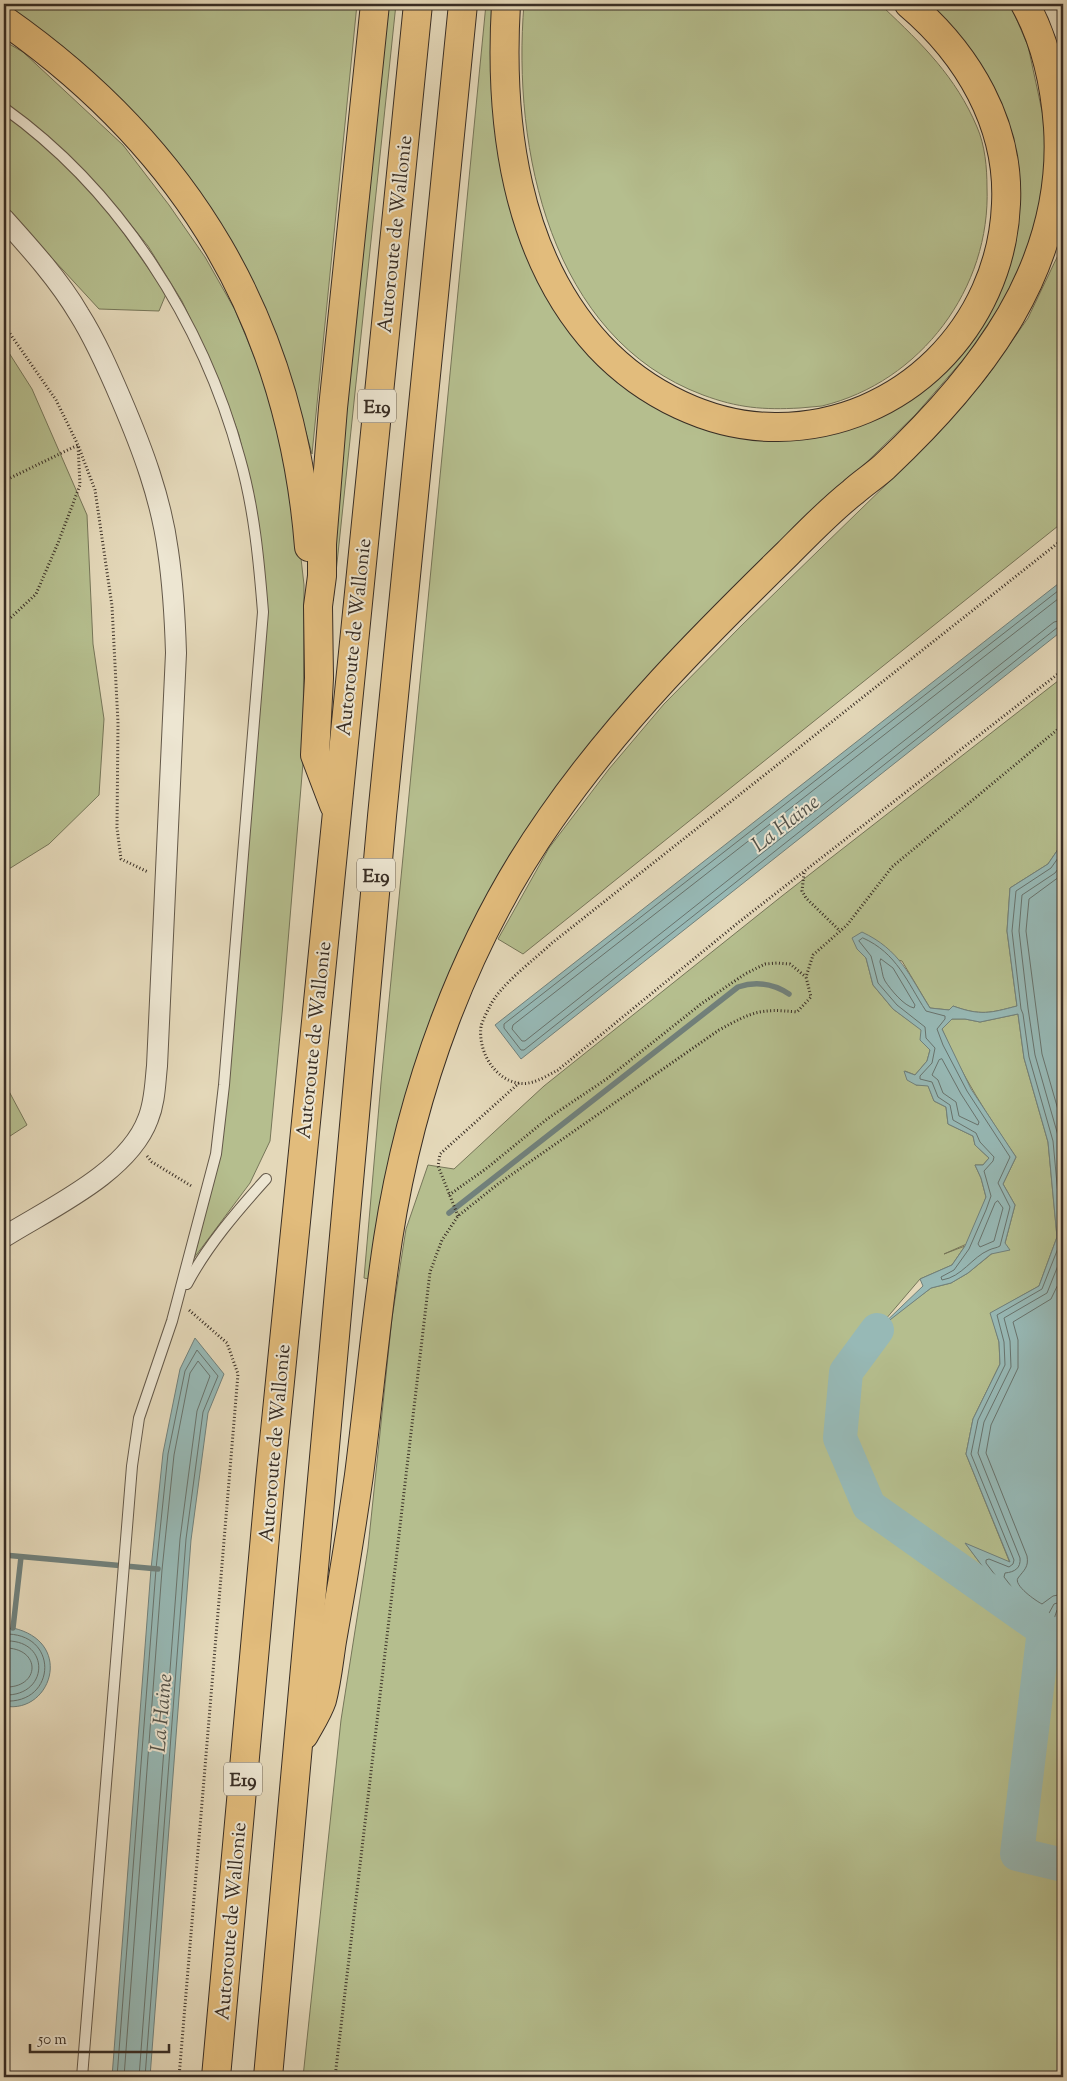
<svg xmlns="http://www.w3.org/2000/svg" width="1067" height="2081" viewBox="0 0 1067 2081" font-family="'Sorts Mill Goudy',serif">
<rect width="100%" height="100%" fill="#e4d8b9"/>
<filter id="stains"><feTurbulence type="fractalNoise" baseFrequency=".004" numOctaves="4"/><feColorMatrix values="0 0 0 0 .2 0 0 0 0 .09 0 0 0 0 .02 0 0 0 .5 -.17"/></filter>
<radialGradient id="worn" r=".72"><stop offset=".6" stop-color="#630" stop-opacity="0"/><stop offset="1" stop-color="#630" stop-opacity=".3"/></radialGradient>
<g fill="#b5be8e" stroke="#767659">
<polygon points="4,4 357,4 312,454 291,379 266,315 232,244 4,10"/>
<polygon points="384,4 396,4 333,601 330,588"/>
<polygon points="486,4 498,4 496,113 580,335 762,435 940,371 1015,183 922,4 1010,4 1028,46 1045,125 1044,193 1027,252 1002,303 968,354 916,414 754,572 468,934 373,1280 364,1278 381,1083"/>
<path d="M 524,4 L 877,4 L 883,7 C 922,44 956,77 977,127 C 985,145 987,168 987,187 C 991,288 921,382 822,406 C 815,407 807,407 800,408 C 763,410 738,408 703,395 C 550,338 512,149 524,4 Z"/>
<polygon points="4,41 23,52 123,145 169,205 205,257 235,310 259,368 280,434 296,514 304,585 303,763 282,1013 270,1141 250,1183 194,1258 220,1155 263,645 255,507 239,435 218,378 182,301 148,246 114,204 77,166 166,294 159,311 99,309 4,206"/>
<polygon points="1063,237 1063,522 523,954 498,939 549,848 609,769 664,704 742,625 935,437 986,378 1028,318 1060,251"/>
<polygon points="4,345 32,389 87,515 93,644 104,719 99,795 49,844 4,872"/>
<path d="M 1063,677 L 1063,842 L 1048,864 L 1010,888 L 1007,931 L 1017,1006 C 990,1013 981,1016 953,1006 L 949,1010 L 930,1008 L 902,961 L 857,949 L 866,958 L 873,985 L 893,1009 L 922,1030 L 930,1050 L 927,1061 L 915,1075 L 905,1071 L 916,1085 L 928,1085 L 934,1101 L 946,1107 L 948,1124 L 973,1136 L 975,1145 L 989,1158 L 983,1165 L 975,1165 L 981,1178 L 986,1197 L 982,1209 L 987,1235 L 944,1254 L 965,1246 L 952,1265 L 920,1279 L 879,1327 L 931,1288 L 951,1283 L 968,1273 L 1005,1243 L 1015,1205 L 1003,1184 L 1016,1157 C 988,1116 961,1075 942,1029 L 952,1019 L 965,1019 L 980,1022 L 1018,1014 L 1024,1058 L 1048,1142 L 1057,1237 L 1039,1286 L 991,1313 L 999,1342 L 1000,1364 L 973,1419 L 966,1454 L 1010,1563 L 966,1544 L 1012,1606 L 1054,1635 L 1061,1613 L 1063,1612 L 1063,2077 L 303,2077 L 341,1720 L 368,1548 L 392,1318 L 406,1229 L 428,1165 L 454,1169 L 544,1086 L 782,896 Z"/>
<polygon points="4,1082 27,1125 4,1140"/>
</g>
<g fill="#97b9b6" stroke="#71817c">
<polygon points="1063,580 1063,630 521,1059 495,1025"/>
<path d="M 1063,842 L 1063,1612 L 1060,1613 L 1054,1636 L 1013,1607 L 965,1543 L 1010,1562 L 966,1454 L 973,1419 L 1000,1364 L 999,1342 L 990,1313 L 1039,1286 L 1057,1237 L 1048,1142 L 1024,1058 L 1018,1014 L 980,1022 L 965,1019 L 952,1019 L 942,1029 L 971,1089 L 1016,1157 L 1003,1184 L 1015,1205 L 1005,1243 L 1010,1250 L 991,1254 L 968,1273 L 951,1283 L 931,1288 L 877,1330 L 923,1286 L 920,1279 L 952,1265 L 965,1246 L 986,1197 L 981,1178 L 975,1165 L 983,1165 L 989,1158 L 975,1145 L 973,1136 L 948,1124 L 946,1107 L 934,1101 L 928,1086 L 916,1085 L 907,1080 L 904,1071 L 915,1075 L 927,1061 L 930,1050 L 920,1040 L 921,1030 L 893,1009 L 873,985 L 866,958 L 857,949 L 852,938 L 862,932 C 900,950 909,975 930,1008 L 949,1010 L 953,1006 C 981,1016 990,1013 1017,1006 L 1007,931 L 1010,888 L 1048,864 Z"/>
<polygon points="195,1338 224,1374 208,1413 191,1540 150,2077 112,2077 151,1569 163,1453 180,1369"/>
<path d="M 13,1628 C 75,1642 51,1715 4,1706 L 4,1630 Z"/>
</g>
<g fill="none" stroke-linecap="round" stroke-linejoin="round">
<g stroke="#68736d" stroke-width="1">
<polyline points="1063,587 504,1024 504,1028 521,1050 524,1050 1058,627 1063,626"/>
<polyline points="1063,595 513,1025 512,1029 522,1041 525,1041 1054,622 1063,620"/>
<polyline points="1063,851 1051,868 1016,891 1012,931 1021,1009 1023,1014 1029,1057 1053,1141 1062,1238 1042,1289 997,1315 1004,1342 1005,1365 978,1420 971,1454 1014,1560 1013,1564 1009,1567 989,1559 986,1560 986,1563 1017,1604 1048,1626 1052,1625 1057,1610 1063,1607"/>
<polyline points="1063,862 1055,873 1022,895 1019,931 1028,1008 1035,1055 1059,1139 1063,1182"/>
<polyline points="1063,874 1029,899 1026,931 1042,1054 1063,1127"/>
<path d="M 863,938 C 897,953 907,982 926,1011 L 945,1016 L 945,1019 L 937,1029 L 943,1045 L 967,1091 L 1010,1157 L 998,1183 L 1010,1207 L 1000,1246 C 997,1248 993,1248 989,1250 C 972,1257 962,1277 942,1280 L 941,1277 L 954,1270 L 969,1249 L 986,1210 L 991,1196 L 984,1171 L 993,1161 L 994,1157 L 980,1142 L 976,1133 L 953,1120 L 950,1105 L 938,1097 L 932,1082 L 920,1079 L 920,1076 L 932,1063 L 935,1048 L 926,1038 L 925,1027 L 897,1005 L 878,983 L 871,956 L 859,941 Z"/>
<path d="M 881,959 L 893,968 L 915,1005 L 914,1008 C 904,1006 891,990 885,981 C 882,976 882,968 880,962 Z"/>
<polygon points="942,1059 961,1094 979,1122 978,1125 959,1116 956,1102 943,1093 938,1080 932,1075 939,1060"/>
<polygon points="998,1201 1003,1208 994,1241 980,1247 978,1244 995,1203"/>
<path d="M 1063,1253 L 1047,1293 L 1004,1318 L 1010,1341 L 1011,1367 L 984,1422 L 978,1453 L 1020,1558 C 1021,1568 1015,1572 1005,1573 L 1004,1577 L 1021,1599 L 1045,1616 L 1048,1615 L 1054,1604 L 1063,1601"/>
<path d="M 1063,1274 L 1051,1299 L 1013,1322 L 1018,1340 L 1018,1368 L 991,1425 L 986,1453 L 1027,1556 C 1029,1567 1024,1570 1018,1578 C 1013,1585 1036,1601 1042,1604 L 1053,1596 L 1063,1594"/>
<path d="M 4,1634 C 60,1632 57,1705 4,1701"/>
<path d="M 4,1641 C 51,1638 50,1697 4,1695"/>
<path d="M 4,1648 C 42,1647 41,1689 4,1687"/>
<polyline points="117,2077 156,1569 168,1454 185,1371 197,1350 218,1376 203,1412 186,1539 145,2077"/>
<polyline points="124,2077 162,1570 174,1455 190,1373 198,1361 210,1376 197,1411 180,1539 139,2077"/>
</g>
<g stroke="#71817c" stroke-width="5.5">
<path d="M 449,1213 L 738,987 C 756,981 772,983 789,994"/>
<polyline points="4,1555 158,1569"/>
<polyline points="13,1628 21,1557"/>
</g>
<polyline stroke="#97b9b6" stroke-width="34" points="877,1330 846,1372 840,1438 869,1506 1044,1630 1017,1854 1063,1865"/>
<g stroke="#635849" stroke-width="12">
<g id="service">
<path d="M 4,108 C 120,191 203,322 240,459 C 254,508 259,561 263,612 L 224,1085 L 216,1154 L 172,1321 L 139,1418 L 132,1466 L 82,2077"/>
<path d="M 187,1284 C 207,1246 237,1211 266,1179"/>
</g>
</g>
<g stroke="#635849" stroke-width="22">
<path id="minor" d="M 4,219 C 31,249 59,280 79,314 C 96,341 109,371 121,399 C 142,448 161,498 168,551 C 173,585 175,619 176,653 L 157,1066 C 155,1084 155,1102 148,1119 C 128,1173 50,1208 4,1237"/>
</g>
<g stroke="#382d24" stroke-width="30">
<g id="motorway">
<path d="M 506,4 C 499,122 515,255 599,346 C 644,394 711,428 778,427 C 902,426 1001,327 1006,204 C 1010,125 968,54 909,4"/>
<path d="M 4,20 C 188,149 291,321 309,547"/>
<polyline points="334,805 315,755 319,678 318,606 322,576 322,544 333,408 375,4"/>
<path d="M 304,1735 C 310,1724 318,1712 322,1700 C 327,1681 329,1660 332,1641 C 342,1586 351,1531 359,1475 C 369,1397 376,1318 388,1239 C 411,1090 464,942 551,818 C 619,720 703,636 788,553 C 809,532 830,510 853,492 C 863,483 874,476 884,467 C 981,376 1067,267 1058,127 C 1055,86 1045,40 1025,4"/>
<polyline points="216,2077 270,1481 418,4"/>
<polyline points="268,2077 382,816 463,4"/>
</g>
</g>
<g stroke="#382d24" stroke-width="3" stroke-dasharray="1 2.5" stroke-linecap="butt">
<polyline points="4,325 56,400 78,445 80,485 58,543 36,594 4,624"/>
<polyline points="4,481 78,445 95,490 112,606 118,723 117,828 121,859 148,872"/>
<path d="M 1063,539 L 552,943 C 535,959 500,985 490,1006 C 487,1012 482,1021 481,1027 C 478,1051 494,1079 518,1083 C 532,1086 546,1076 558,1070 L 739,922 L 1063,670"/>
<polyline points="804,873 802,891 806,898 840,931"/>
<polyline points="147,1156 152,1162 193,1187"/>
<polyline points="449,1195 487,1168 547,1119 608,1078 701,1004 745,974 765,964 777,963 790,964 806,977"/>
<polyline points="458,1216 438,1166 440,1154 519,1083"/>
<polyline points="179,2077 238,1374 227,1343 189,1310"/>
<path d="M 335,2077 L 430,1272 L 442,1240 L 458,1216 L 498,1184 L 719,1030 C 752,1012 760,1008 797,1012 L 811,997 L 806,977 L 813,955 L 847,925 L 892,867 L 1063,725"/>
</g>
<use href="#service" stroke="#ede6d2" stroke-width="10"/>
<use href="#minor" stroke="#ede6d2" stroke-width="20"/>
<use href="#motorway" stroke="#e2bc7c" stroke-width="28"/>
</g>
<g text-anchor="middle" stroke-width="4" stroke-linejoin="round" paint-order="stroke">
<g fill="#ede6d2" stroke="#6e6458" stroke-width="1">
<rect x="358" y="389.5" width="38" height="33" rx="4"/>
<rect x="357" y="858.5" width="38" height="33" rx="4"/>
<rect x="224" y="1762.5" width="38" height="33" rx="4"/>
</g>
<g font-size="19" font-weight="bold" fill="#382d24">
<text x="377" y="413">E19</text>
<text x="376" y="882">E19</text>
<text x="243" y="1786">E19</text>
</g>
<g font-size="20" fill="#382d24" stroke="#ede6d2">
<text transform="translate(394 234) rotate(-84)" y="7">Autoroute de Wallonie</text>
<text transform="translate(353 637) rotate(-84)" y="7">Autoroute de Wallonie</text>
<text transform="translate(313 1040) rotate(-84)" y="7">Autoroute de Wallonie</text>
<text transform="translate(274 1443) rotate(-85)" y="7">Autoroute de Wallonie</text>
<text transform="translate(230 1921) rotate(-85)" y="7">Autoroute de Wallonie</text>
</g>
<g font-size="21" font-style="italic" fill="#505048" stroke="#ede6d2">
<text transform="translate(785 823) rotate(-38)" y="7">La Haine</text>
<text transform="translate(161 1713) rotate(-85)" y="7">La Haine</text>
</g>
</g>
<rect width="1067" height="2081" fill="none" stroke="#e4d8b9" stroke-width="20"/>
<rect x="5" y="5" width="1057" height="2071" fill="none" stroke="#382d24" stroke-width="2.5"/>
<rect x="10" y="10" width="1047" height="2061" fill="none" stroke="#382d24"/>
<path d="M30 2044v8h139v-8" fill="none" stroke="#382d24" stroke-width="2.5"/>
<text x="38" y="2044" font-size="15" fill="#382d24" stroke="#ede6d2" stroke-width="4" paint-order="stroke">50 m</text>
<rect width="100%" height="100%" filter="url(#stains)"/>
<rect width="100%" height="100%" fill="url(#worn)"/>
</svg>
